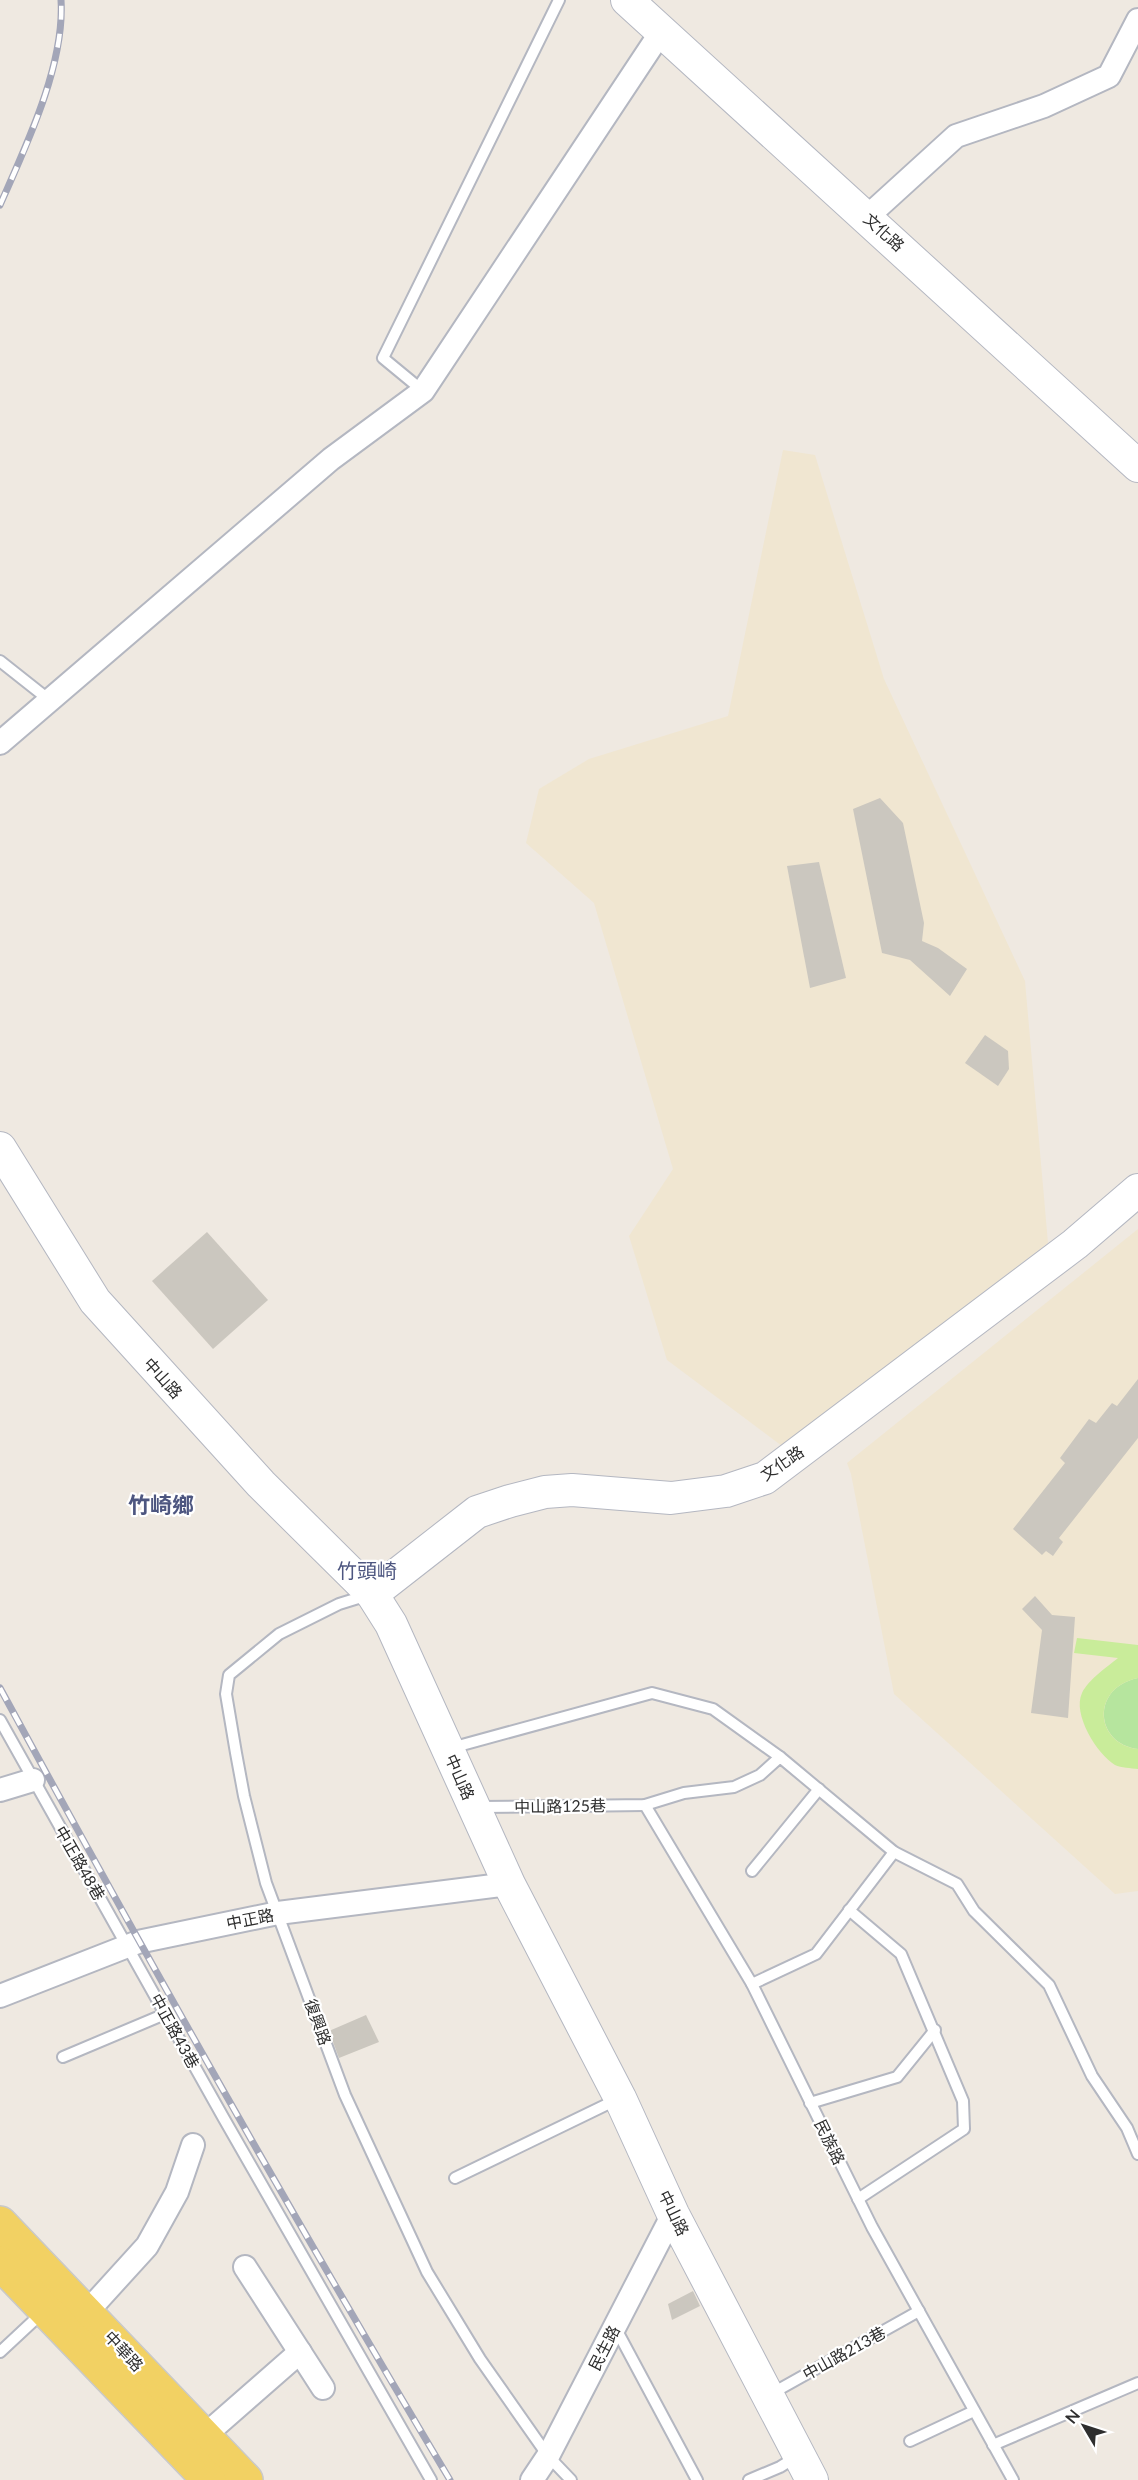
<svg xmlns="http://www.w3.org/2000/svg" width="1138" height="2480" viewBox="0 0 1138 2480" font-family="Lato,'Noto Sans TC',sans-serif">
<rect width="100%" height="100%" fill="#efe9e1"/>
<g fill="#f0e6d1">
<polygon points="783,450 815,455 884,679 1025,981 1048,1243 782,1446 667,1360 629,1236 673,1169 594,903 526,843 539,789 589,759 728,716"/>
<polygon points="1138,1229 1138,1891 1115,1894 894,1694 851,1474 847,1463"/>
</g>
<path fill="#b6e59e" d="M 1138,1678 L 1138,1749 C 1095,1744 1090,1688 1138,1678 Z"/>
<path fill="#c9ec9a" d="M 1077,1638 L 1138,1645 L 1138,1678 C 1090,1688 1095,1744 1138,1749 L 1138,1769 C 1131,1768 1121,1768 1115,1765 C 1097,1754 1072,1714 1082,1693 C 1088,1680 1107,1667 1118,1658 L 1074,1653 Z"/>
<g fill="#cbc7bf">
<polygon points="880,798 903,823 924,923 922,941 938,948 967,969 950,996 910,960 882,953 853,809"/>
<polygon points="819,862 846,978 810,988 787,866"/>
<polygon points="985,1035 1008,1051 1009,1069 998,1086 965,1063"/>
<polygon points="207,1232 268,1300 213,1349 152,1281"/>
<polygon points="1138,1379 1138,1438 1059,1538 1063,1542 1053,1556 1046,1551 1042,1555 1013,1529 1065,1463 1060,1458 1089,1419 1096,1423 1112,1403 1117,1406"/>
<polygon points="1035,1596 1052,1615 1075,1617 1068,1718 1031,1713 1042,1630 1022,1609"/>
<polygon points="366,2015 379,2042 339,2058 329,2031"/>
<polygon points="693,2291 700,2306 672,2320 668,2304"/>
</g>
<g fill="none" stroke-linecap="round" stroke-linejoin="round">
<g stroke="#b4b7c1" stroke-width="14">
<g id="lane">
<polyline points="423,391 383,358 559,0"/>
<polyline points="0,661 48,699"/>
<polyline points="368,1595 339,1604 279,1634 229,1675 226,1694 236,1753 244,1796 266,1883 345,2095 427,2272 480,2359 548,2456 571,2480"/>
<polyline points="0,1720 223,2117 431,2480"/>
<polyline points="451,1748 652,1693 713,1709 780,1757"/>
<polyline points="645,1805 752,1984 872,2227 1013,2480"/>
<polyline points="479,1807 645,1805 684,1793 734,1787 760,1775 780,1757 894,1852 957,1884 974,1911 1049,1985 1092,2076 1127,2128 1138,2154"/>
<polyline points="752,1871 819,1789"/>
<polyline points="849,1910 901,1954 963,2101 964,2129 858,2199"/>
<polyline points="752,1984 816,1954 894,1852"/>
<polyline points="63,2057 165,2014"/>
<polyline points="810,2103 897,2077 935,2030"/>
<polyline points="455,2178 616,2100"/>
<polyline points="615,2327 697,2480"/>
<polyline points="0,2352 43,2312"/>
<polyline points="769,2395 919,2311"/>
<polyline points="910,2441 974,2411"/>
<polyline points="993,2445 1138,2383"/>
<polyline points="749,2480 780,2467 796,2457"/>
</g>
</g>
<g stroke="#b4b7c1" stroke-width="26">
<g id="street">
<polyline points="867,217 956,136 1044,106 1109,76 1138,20"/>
<polyline points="0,743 331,459 423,391 661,32"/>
<polyline points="0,1790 33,1780"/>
<polyline points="0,1996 138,1942 278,1913 509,1884"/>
<polyline points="245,2267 323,2388"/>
<polyline points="87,2312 147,2246 177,2192 193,2145"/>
<polyline points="204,2436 300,2352"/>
<polyline points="532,2480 548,2456 673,2214"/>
</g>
</g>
<g stroke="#b4b7c1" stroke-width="34">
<g id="secondary">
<polyline points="627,0 1138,466"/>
<polyline points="0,1148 95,1301 261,1484 372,1594 391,1624 509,1884 620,2098 673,2214 812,2480"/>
<polyline points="372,1594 477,1512 510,1501 545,1492 572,1490 671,1498 726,1491 765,1478 1075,1244 1138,1190"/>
</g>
</g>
<g stroke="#c9c9c9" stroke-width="36">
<g id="primary">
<polyline points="0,2223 246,2480"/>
<polyline points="0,2263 209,2480"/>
</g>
</g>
<use href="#lane" stroke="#fff" stroke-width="10"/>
<use href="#street" stroke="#fff" stroke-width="22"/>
<use href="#secondary" stroke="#fff" stroke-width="32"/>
<use href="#primary" stroke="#f2d163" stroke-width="33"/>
<g stroke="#a3a6b8" stroke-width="7">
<g id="rail">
<path d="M 0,205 C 26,146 65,65 61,0"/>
<path d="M 0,1688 C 145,1955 294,2219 450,2480"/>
</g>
</g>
<use href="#rail" stroke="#fff" stroke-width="4.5" stroke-dasharray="14" stroke-linecap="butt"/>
</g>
<g text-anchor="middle" stroke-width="4.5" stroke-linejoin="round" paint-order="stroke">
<g font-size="16" fill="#2e2e2e" stroke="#fff">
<text transform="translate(884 232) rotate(42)" y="6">文化路</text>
<text transform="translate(163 1378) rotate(48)" y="6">中山路</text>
<text transform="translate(782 1463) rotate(-34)" y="6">文化路</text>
<text transform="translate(460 1777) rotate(66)" y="6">中山路</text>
<text transform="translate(560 1806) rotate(-1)" y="6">中山路125巷</text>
<text transform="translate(80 1863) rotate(60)" y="6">中正路48巷</text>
<text transform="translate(250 1919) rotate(-11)" y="6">中正路</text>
<text transform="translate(318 2022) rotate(70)" y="6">復興路</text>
<text transform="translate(175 2031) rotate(61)" y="6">中正路43巷</text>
<text transform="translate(830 2142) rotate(64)" y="6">民族路</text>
<text transform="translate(674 2213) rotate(64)" y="6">中山路</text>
<text transform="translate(604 2348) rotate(-63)" y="6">民生路</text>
<text transform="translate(124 2351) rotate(47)" y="6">中華路</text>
<text transform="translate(844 2353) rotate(-29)" y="6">中山路213巷</text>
</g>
<g font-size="20" fill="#4d5680" stroke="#fff">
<text x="367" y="1578">竹頭崎</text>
</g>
<g font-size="22" font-weight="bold" fill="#4d5680" stroke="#fff">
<text x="161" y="1513">竹崎鄉</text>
</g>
</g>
<g transform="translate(1084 2426) rotate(309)" stroke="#ffffff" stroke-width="4.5" paint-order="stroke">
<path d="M0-4.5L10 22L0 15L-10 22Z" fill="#2e2e2e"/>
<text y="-9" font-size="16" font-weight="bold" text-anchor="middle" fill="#2e2e2e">N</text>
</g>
</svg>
